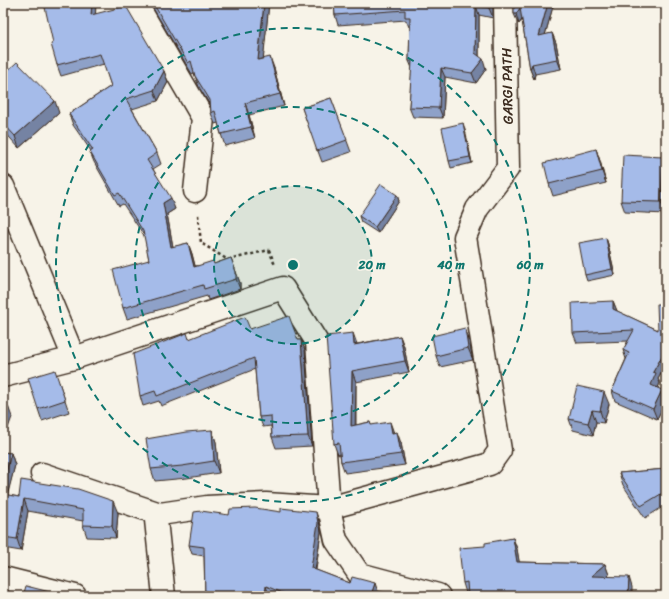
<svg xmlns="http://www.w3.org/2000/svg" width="669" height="599" viewBox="0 0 669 599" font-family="Sriracha,sans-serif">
<rect width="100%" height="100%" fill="#f7f3e8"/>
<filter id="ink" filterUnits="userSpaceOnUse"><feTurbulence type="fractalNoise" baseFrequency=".025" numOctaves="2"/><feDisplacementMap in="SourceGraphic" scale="8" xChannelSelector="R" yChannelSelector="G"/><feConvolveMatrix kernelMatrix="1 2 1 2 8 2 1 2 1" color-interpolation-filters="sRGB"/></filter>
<g filter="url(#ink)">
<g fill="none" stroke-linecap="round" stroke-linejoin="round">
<g stroke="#3b2a1e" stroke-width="25">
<g id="street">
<polyline points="136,3 203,118 195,191"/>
<polyline points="3,186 74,358"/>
<polyline points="3,376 74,358 283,288 317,342 329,508 336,540 359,574 438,595 439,596"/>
<polyline points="42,474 160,514"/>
<polyline points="3,578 75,596"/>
<polyline points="164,596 156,520 160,514 207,507 266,504 329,508 490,464 500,450 465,237 477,209 508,168 505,3"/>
</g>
</g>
<polyline stroke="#3b2a1e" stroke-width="2.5" stroke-dasharray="3 3" stroke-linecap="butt" points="198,215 201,243 228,260 269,250 275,265"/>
<use href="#street" stroke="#f7f3e8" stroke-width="22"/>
</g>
<g fill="#8ea1c8" stroke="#3b2a1e">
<polygon points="96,3 95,14 164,71 168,82 158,101 132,109 157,153 161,164 153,169 175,209 167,214 173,247 188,243 192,254 195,266 214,264 231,258 240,283 240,289 208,300 207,296 127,319 123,308 149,260 145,237 123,204 119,206 94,162 90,152 91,151 73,125 69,114 111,86 104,64 61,76 57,65 53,43"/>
<polygon points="150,3 269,3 263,59 274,68 284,106 249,115 255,138 225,146 221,134 218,123 215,124 211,113 210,105 199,87 194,73 192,74"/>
<polygon points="334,3 493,3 493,18 479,15 479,56 486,69 476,83 445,77 443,118 413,117 409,107 412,68 409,61 410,27 409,27 406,20 338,25 335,15"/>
<polygon points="514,3 554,3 545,35 552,33 556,43 561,69 535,74 534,79 530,69 522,20 519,24 518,23 514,14"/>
<polygon points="3,75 59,113 19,148 3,130"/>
<polygon points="331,98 351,152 322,162 302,108"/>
<polygon points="465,130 472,163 451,168 449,161"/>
<polygon points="596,149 600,161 606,183 553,196 549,184"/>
<polygon points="663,157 665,214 625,212 621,201"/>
<polygon points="397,195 399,201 378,233 361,222 359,216"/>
<polygon points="606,238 608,244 615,275 587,281 585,275"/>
<polygon points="613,301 617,311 658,330 666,304 666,365 658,379 660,383 658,388 666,400 657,419 615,401 612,391 626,359 623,350 628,341 577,343 573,333"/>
<polygon points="465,328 469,340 473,360 440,367 436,356"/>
<polygon points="250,329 298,340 301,340 305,350 312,446 276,448 272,437 271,426 263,427 259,417 255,369 161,406 159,401 143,406 140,396"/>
<polygon points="400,336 404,347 409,372 356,382 356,425 370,422 371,425 394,432 401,443 405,465 345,473 341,462 340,454 338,455 334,444 357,344"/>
<polygon points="59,382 69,412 42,421 38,409"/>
<polygon points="609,404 604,423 596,422 593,435 573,430 569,419"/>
<polygon points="212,430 216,442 219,473 187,478 155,481 151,469"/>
<polygon points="3,452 11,453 15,465 7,495 118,513 116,538 87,537 83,525 83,521 28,511 21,551 3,548"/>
<polygon points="666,469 666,505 645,518 623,485 619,473"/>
<polygon points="229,515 319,521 321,532 316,570 350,583 378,592 409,594 409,595 417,596 271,596 269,595 269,596 205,596 204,556 192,554 189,545"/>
<polygon points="513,538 517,549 519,562 605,564 609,575 607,576 632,587 466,593 463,583 485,546"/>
</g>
<g fill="#7483a3" stroke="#3b2a1e">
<polygon points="92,3 96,3 95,25 91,15"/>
<polygon points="264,3 269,3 262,72 258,60"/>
<polygon points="489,3 493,3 493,18 489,8"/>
<polygon points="548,3 554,3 542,46 539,36"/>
<polygon points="476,5 479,15 479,63 475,53"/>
<polygon points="520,8 523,18 519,24 516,14"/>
<polygon points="552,33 556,43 561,69 557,59"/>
<polygon points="270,57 274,68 284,106 280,94"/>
<polygon points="483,59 486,69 476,83 472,73"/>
<polygon points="532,64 535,74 534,79 530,69"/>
<polygon points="441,68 445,77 443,118 439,108"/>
<polygon points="164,71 168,82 158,101 154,90"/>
<polygon points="55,101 59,113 19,148 15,136"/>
<polygon points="245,103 249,115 255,138 251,127"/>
<polygon points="463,123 465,130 472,163 470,157"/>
<polygon points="596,149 600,161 606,183 602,171"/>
<polygon points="663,157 666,165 665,214 661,202"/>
<polygon points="397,195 399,201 378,233 375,227"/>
<polygon points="171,198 175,209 167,214 175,258 171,247 163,203"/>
<polygon points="606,238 608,244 615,275 612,269"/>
<polygon points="188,243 192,254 198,277 194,267"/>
<polygon points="231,258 240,283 240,289 236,279"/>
<polygon points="613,301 617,311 613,309"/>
<polygon points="465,328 469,340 473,360 468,348"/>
<polygon points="353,333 357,344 354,345"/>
<polygon points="400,336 404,347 409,372 405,361"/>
<polygon points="301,340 305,350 312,446 308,436"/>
<polygon points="666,349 666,365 658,379 660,383 655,395 651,385 653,372"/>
<polygon points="352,371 356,382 355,437 351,426"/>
<polygon points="662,390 666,400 657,419 653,409"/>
<polygon points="604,392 609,404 604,423 600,411"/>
<polygon points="8,406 12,417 3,442 3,420"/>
<polygon points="592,410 596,422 593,435 588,423"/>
<polygon points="390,422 394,433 392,433"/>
<polygon points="212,430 216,442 219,473 214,461"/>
<polygon points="397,432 401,443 405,465 401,454"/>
<polygon points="11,453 15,465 6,501 3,493 3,484"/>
<polygon points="24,499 28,511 21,551 17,539"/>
<polygon points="113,501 118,513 116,538 112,526"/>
<polygon points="316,512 319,521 321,532 314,577 311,568"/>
<polygon points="513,538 517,549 521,572 517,562"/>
<polygon points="605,564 609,575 595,587 591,576"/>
<polygon points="629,577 632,587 632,596 628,596"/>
<polygon points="375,583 378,592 377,596 372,592"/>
<polygon points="266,586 269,595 269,596 265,596"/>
</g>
<g fill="#a5bbe9" stroke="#3b2a1e">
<polygon points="44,3 92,3 91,15 126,6 164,71 154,90 126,99 157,153 147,160 171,198 163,203 171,247 188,243 194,267 213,261 214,264 231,258 236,272 236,279 204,289 203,285 123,308 113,270 149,260 143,231 119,193 115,195 90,152 93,150 69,114 111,86 100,54 57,65 51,44 53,43"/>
<polygon points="153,3 264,3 258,60 270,57 280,94 245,103 251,127 221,134 215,111 211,113 210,100 195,76 191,61 188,63"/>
<polygon points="334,3 489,3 489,8 476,5 475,53 483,59 472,73 441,68 439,108 409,107 412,61 409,61 410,17 405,17 405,10 335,15"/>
<polygon points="514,3 548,3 539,36 552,33 557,59 532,64 530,69 520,8 516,14 514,14"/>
<polygon points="17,62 55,101 15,136 3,123 3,75"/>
<polygon points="331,98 347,140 317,151 302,108"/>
<polygon points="463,123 470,157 449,161 442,128"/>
<polygon points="596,149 602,171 549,184 544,163"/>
<polygon points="623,155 663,157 661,202 621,201"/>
<polygon points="381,184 397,195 375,227 359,216"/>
<polygon points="606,238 612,269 585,275 579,243"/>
<polygon points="613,301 613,309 658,330 657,304 666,304 666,349 653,372 656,373 651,385 662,390 653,409 612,391 629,353 623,350 634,330 573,333 572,303"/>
<polygon points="289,316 298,340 301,340 308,436 272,437 271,416 259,417 254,358 157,396 155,391 140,396 133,354 187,333 189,339 245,317 250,329"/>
<polygon points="465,328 468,348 436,356 432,336"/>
<polygon points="353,333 354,345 400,336 405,361 352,371 351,426 370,422 371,425 390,422 392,433 397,432 401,454 341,462 339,443 334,444 326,336"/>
<polygon points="55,370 65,400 38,409 28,378"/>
<polygon points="577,386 604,392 600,411 592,410 588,423 569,419"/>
<polygon points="3,404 8,406 3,420"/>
<polygon points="212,430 214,461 182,466 151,469 146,439 186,432"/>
<polygon points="3,452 11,453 3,484"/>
<polygon points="666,469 666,491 641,506 619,473"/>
<polygon points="21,480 78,489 113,501 112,526 83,525 83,510 24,499 17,539 3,537 3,494 19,497"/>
<polygon points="255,508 281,512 281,508 316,512 318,523 311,568 350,583 352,577 375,583 372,592 409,594 409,595 417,596 290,596 266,586 265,596 205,596 204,547 189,545 194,512 201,511 229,515 230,509"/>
<polygon points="513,538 517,562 605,564 591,576 629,577 628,596 468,596 467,582 463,583 459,548 485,546 485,543"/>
<polygon points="26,586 66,596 23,596"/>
<polygon points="80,592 102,596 75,596"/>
<polygon points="3,593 17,595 17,596 3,596"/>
</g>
</g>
<circle cx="293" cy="265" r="79" fill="#0f766e" fill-opacity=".12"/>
<g fill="none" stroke="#0f766e" stroke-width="2" stroke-dasharray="7 5">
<circle cx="293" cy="265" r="79"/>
<circle cx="293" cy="265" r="158"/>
<circle cx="293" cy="265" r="237"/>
</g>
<g text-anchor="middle" stroke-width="3.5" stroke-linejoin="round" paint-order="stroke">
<g font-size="14" fill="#3b2a1e" stroke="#f7f3e8">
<text transform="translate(507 86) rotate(-91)" y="5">GARGI PATH</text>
</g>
</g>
<circle cx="293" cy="265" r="6" fill="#0f766e" stroke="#f7f3e8" stroke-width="2"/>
<g font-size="12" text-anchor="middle" font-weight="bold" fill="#0f766e" stroke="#f7f3e8" stroke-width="3.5" stroke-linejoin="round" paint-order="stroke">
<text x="372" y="269">20 m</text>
<text x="451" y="269">40 m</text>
<text x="530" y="269">60 m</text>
</g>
<rect width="669" height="599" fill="none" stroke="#f7f3e8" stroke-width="16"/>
<rect x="8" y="8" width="653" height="583" fill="none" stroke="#3b2a1e" stroke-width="1.5" filter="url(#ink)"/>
</svg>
